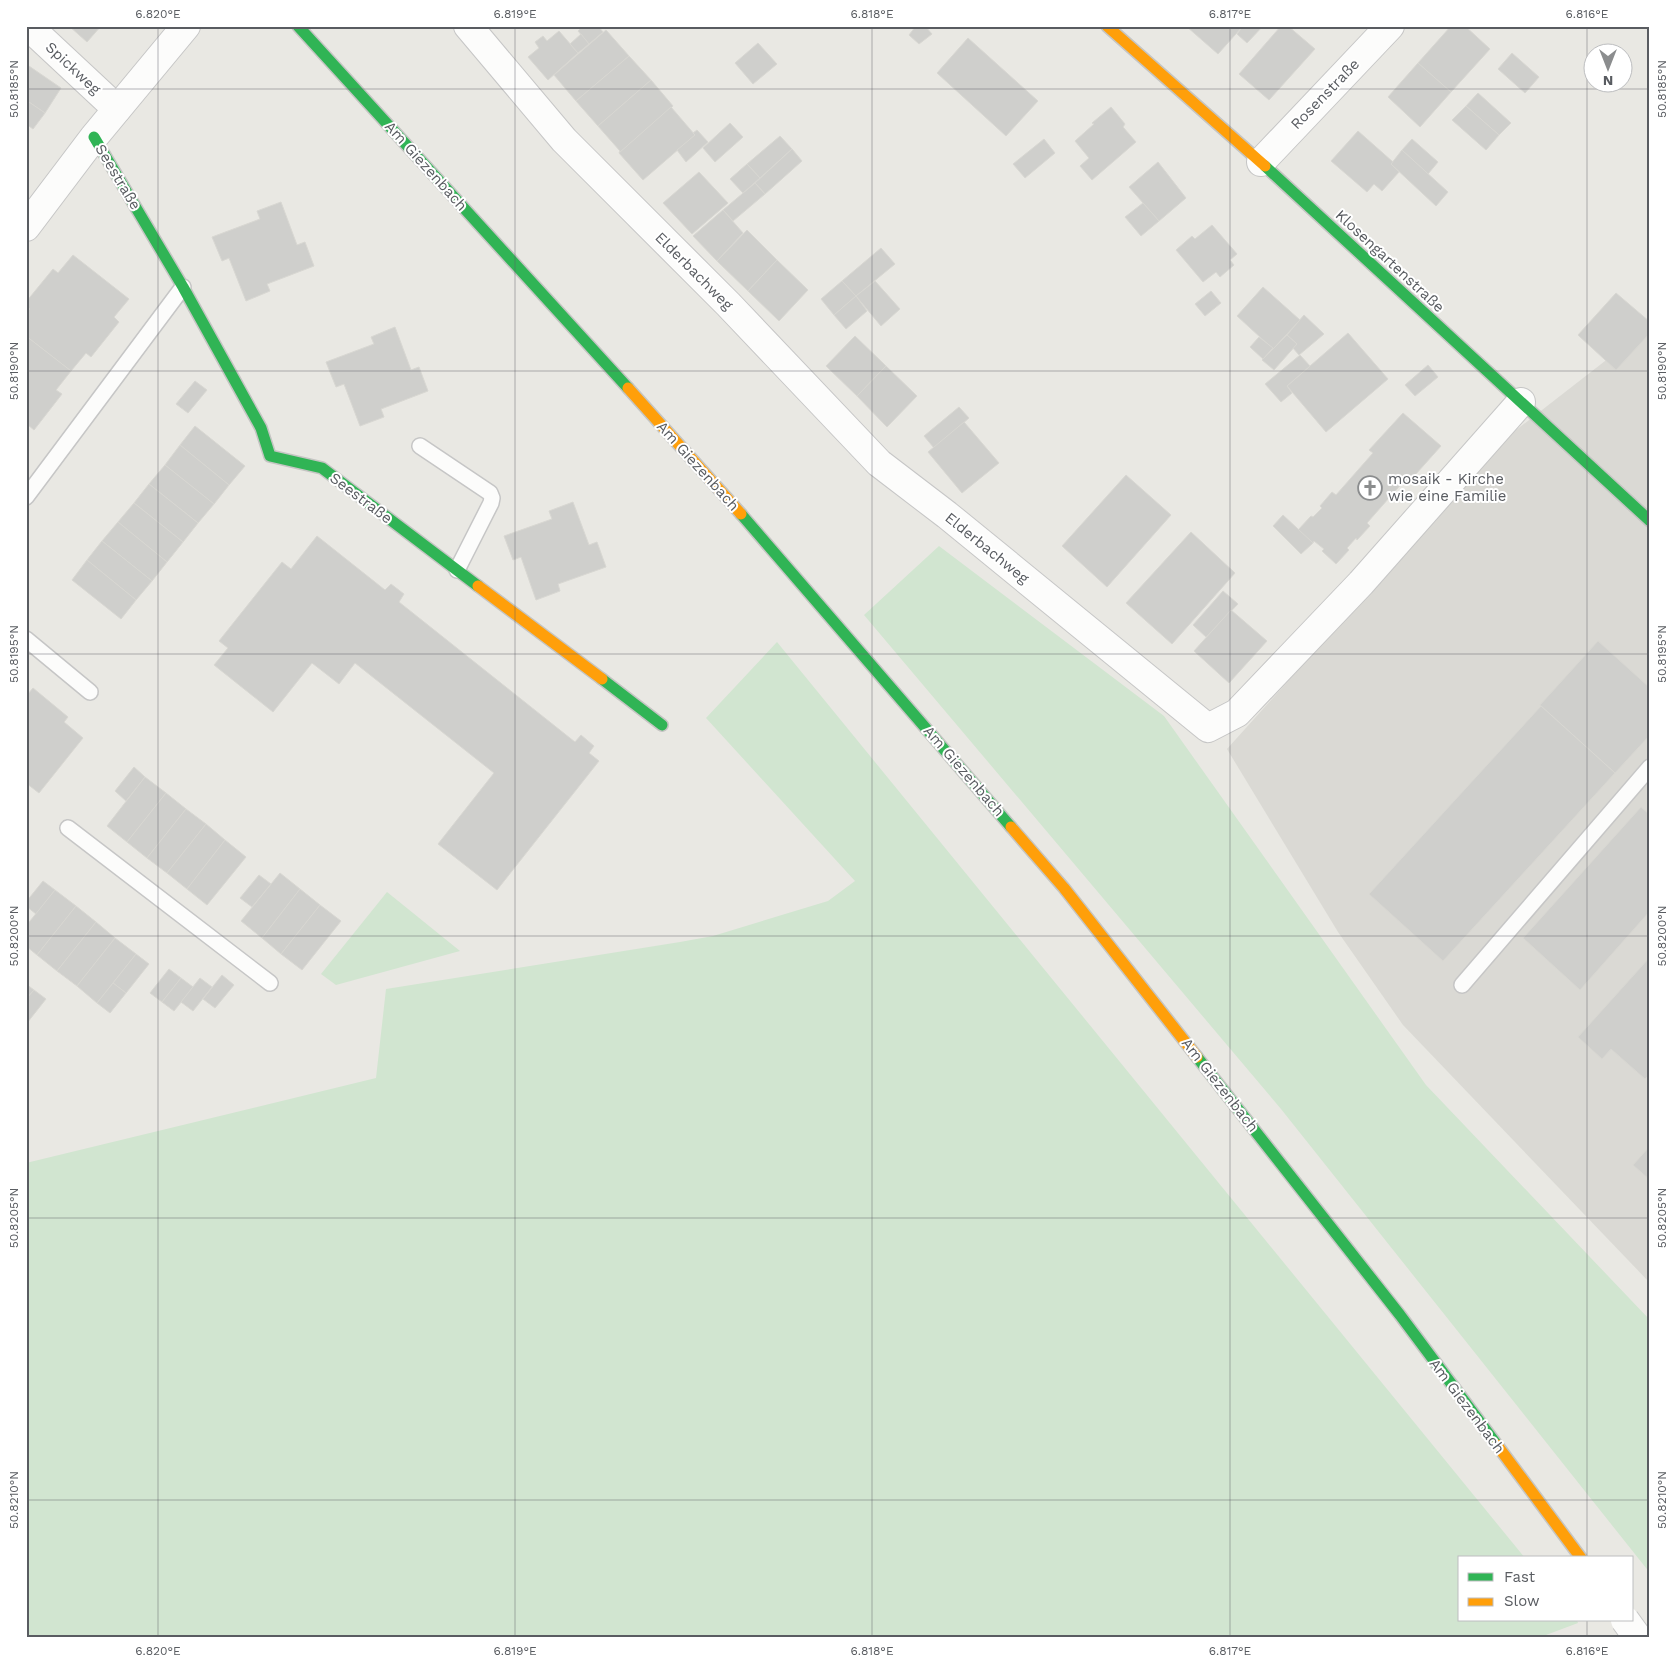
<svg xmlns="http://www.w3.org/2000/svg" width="1676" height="1664" viewBox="0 0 1676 1664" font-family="'Work Sans',sans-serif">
<rect width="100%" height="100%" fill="#e9e8e3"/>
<polygon fill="#dad9d4" points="1650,326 1650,1283 1403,1025 1338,932 1227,749 1511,434"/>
<g fill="#d1e5d0">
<polygon points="939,546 1164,716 1426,1085 1650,1320 1650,1573 1281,1109 864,615"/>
<polygon points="777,642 1525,1558 1460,1558 1460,1620 1577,1620 1578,1623 1538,1638 26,1638 26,1163 376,1078 386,989 680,942 713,936 828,901 855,881 706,718"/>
<polygon points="387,892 460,951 336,985 321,974"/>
</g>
<g fill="#cfcfcc" stroke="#d8d7d2">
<polygon points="69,26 101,26 87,42"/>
<polygon points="583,26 598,26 603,32 589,44 578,31"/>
<polygon points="916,26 925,26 932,34 919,44 909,35"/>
<polygon points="1186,26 1243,26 1218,54"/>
<polygon points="1243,26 1263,26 1247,43 1237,34"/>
<polygon points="1281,26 1288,26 1315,49 1269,100 1239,74"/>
<polygon points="1451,26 1465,26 1490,49 1451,92 1418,63"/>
<polygon points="606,30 629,56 576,101 554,75"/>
<polygon points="559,31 578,53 548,80 528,57 539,48 535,42 543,36 547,41"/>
<polygon points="581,34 589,44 578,53 570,44"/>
<polygon points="968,38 1038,101 1006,136 937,73"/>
<polygon points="758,43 777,64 753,84 735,63"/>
<polygon points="1512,53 1539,77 1525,93 1498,69"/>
<polygon points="629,56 651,80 598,126 576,101"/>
<polygon points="1418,63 1451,92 1420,127 1388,97"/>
<polygon points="26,64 61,88 45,113 26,100"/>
<polygon points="651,80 673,106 619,153 620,151 598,126"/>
<polygon points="1478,93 1511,123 1499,135 1466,106"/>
<polygon points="26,100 45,113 33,129 26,124"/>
<polygon points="1466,106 1499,135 1486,150 1452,120"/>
<polygon points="671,107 695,135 643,180 619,153"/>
<polygon points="1111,107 1125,124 1123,127 1136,142 1092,180 1080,166 1089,158 1075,141 1094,124 1092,123"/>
<polygon points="730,123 743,137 715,162 703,148"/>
<polygon points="697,130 708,142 686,162 677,150 695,135 693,133"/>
<polygon points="1358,131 1393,162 1391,164 1399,172 1382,191 1374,184 1367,192 1331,161"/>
<polygon points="780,136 792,149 760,178 747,164"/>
<polygon points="1044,139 1055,153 1025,178 1013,164"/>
<polygon points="1412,139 1438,162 1428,174 1402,150"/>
<polygon points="792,149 802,161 765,194 755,183"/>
<polygon points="1402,150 1448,192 1436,206 1391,164"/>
<polygon points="1158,162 1186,198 1159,221 1129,187"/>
<polygon points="747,164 760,178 743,193 730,179"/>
<polygon points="699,172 728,203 692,234 663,203"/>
<polygon points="755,183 765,194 733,221 723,210"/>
<polygon points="281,202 297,245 305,242 314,266 267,284 270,291 246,301 229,258 222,261 212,237 260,219 257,211"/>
<polygon points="1143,203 1159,221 1141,236 1125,217"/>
<polygon points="723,210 743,233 717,261 693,236"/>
<polygon points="1212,225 1237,254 1230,260 1234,265 1220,277 1216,272 1203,282 1176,250 1192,236 1195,239"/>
<polygon points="747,230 777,260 748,291 717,261"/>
<polygon points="881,248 895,264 856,296 842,281"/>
<polygon points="73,255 129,299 114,317 119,322 91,357 86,353 71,371 26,336 26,313 30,309 26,306 26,302 53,269 58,273"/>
<polygon points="777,260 808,290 779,321 748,291"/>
<polygon points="842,281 856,296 834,315 821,299"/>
<polygon points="875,281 900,309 881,326 856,296"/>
<polygon points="1263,287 1300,320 1273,349 1237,316"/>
<polygon points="1211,291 1221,303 1205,316 1195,304"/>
<polygon points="1616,293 1650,322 1650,333 1616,370 1578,335"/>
<polygon points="856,296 867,311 846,329 834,315"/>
<polygon points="1304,315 1324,334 1299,355 1293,348 1297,344 1287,335"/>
<polygon points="395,327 411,370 419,367 428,391 381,409 384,417 360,426 344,384 336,387 326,362 374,344 371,337"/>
<polygon points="1348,333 1388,379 1326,432 1287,386"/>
<polygon points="1287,335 1297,344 1274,370 1262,360"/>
<polygon points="26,336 71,371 56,390 62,394 34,430 28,425 26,427"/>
<polygon points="855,336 886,366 857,396 826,366"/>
<polygon points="1259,337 1273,348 1263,359 1250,347"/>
<polygon points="1300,355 1310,366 1287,386 1292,393 1281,402 1265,384"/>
<polygon points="1428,365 1438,377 1415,396 1405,385"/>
<polygon points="886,366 917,396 887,427 857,396"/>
<polygon points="195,381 207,390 188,413 176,404"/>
<polygon points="959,407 969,418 934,448 924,436"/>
<polygon points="1403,413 1441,446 1407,484 1404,481 1367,523 1370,526 1357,540 1356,538 1347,548 1349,550 1336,564 1322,551 1324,549 1314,541 1313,543 1298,530 1311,516 1313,517 1322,508 1320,506 1332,492 1336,495 1373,453 1369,450"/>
<polygon points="964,422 999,463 962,493 928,452"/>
<polygon points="195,426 245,466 229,485 180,445"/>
<polygon points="180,445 229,485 214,504 165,465"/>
<polygon points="165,465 214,504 198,523 149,484"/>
<polygon points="1126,475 1171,515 1107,587 1062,546"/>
<polygon points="149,484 198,523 183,542 134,503"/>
<polygon points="573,502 589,545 597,542 606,567 558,584 560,591 536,600 521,557 513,560 504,536 552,519 549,511"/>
<polygon points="134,503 183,542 167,562 118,522"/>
<polygon points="1283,515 1313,543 1301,554 1273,526"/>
<polygon points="118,522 167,562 152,581 102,541"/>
<polygon points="1191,532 1235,573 1172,644 1126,603"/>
<polygon points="317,536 385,590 391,584 404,594 399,602 575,742 581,735 594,746 589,753 599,761 497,890 438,844 494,773 355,663 339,684 312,663 273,712 214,665 228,648 219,641 282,562 291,569"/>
<polygon points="102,541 152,581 136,600 87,560"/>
<polygon points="87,560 136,600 121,619 72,580"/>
<polygon points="1223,591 1238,604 1206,637 1193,625"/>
<polygon points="1231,610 1267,641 1229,683 1194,651"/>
<polygon points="1598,641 1650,688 1650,735 1615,773 1540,705"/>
<polygon points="33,688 68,717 64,722 83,738 39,793 26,783 26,692 28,694"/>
<polygon points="1541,706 1615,773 1443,961 1369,894"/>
<polygon points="134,767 145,777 126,801 115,791"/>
<polygon points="145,777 166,793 127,842 107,826"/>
<polygon points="166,793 186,809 147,858 127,842"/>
<polygon points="1641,807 1650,815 1650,911 1580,990 1523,938"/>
<polygon points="186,809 206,824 167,873 147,858"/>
<polygon points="206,824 225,840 187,889 167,873"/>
<polygon points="225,840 246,857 207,905 187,889"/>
<polygon points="280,873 300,889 262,938 241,921"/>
<polygon points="259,875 271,884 252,907 240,898"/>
<polygon points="43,881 55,890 36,914 26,906 26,902"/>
<polygon points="300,889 320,905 281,954 262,938"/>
<polygon points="55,890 76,906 37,955 26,946 26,926"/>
<polygon points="320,905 341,921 302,970 281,954"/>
<polygon points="76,906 96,922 57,971 37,955"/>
<polygon points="96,922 115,938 77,986 57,971"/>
<polygon points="115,938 136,954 97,1003 77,986"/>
<polygon points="136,954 149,964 126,993 113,983"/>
<polygon points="1650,957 1650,1074 1645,1079 1611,1049 1602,1059 1578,1037"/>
<polygon points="169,969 181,978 162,1002 150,993"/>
<polygon points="222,975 234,985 215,1008 203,999"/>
<polygon points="181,978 193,987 174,1011 162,1002"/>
<polygon points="200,978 212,987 193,1011 181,1002"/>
<polygon points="113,983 126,993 110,1013 97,1003"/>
<polygon points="26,984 34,990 26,999"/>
<polygon points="34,990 46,999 27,1023 26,999"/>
<polygon points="1650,1146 1650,1180 1633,1165"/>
</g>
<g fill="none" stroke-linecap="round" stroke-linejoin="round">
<g stroke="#c6c6c6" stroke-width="18">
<g id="lane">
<polyline points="420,446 490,493 492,498 491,503 457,570"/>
<polyline points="26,497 183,287"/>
<polyline points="26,639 90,692"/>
<polyline points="68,828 270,983"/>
<polyline points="1462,985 1650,767"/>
</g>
</g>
<g stroke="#c6c6c6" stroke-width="30">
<g id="street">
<polyline points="28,26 117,109"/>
<polyline points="468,26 564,140 728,304 879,463 947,515 1208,728 1237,713 1361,583 1521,402"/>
<polyline points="1261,162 1390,26"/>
<polyline points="26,227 94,137 186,26"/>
</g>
</g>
<g stroke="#c5c5c3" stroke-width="14">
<g id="fast">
<polyline points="298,26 628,388"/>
<polyline points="94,137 183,287 261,428 270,456 322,468 478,586"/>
<polyline points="1265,166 1650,521"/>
<polyline points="741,514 1011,827"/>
<polyline points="602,679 662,725"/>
<polyline points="1197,1057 1400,1315 1497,1445"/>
</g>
</g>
<g stroke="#c5c5c3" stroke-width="14">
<g id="slow">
<polyline points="1107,26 1265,166"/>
<polyline points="628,388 741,514"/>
<polyline points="478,586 602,679"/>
<polyline points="1011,827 1064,888 1197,1057"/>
<polyline points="1497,1445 1581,1558"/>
</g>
</g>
<use href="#lane" stroke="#fcfcfb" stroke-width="15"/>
<use href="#street" stroke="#fcfcfb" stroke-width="28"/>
<use href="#fast" stroke="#30b455" stroke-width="11"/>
<use href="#slow" stroke="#ff9f0a" stroke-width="11"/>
<g stroke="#c6c6c6" stroke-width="30" stroke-linecap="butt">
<polyline id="street-bridge" points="1625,1620 1638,1638"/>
</g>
<use href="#street-bridge" stroke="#fcfcfb" stroke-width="28"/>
</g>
<path fill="none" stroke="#595c61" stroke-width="1" stroke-opacity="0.45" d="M 158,26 L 158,1638M 515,26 L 515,1638M 872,26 L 872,1638M 1230,26 L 1230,1638M 1587,26 L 1587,1558M 26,89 L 1650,89M 26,371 L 1650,371M 26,654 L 1650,654M 26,936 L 1650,936M 26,1218 L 1650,1218M 26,1500 L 1650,1500M 1587,1620 L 1587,1638"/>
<defs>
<g id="church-ring" transform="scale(1.25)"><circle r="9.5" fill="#fff" stroke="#8b8d8e" stroke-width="1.5"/><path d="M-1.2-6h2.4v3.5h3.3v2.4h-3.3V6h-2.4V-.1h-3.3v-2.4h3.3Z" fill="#8b8d8e"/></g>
</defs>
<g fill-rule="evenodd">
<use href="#church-ring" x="1370" y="488"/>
</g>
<g text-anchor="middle" stroke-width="4" stroke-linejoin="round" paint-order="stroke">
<g font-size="15" fill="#595c61" stroke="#fff">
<text transform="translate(73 68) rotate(43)" y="5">Spickweg</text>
<text transform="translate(1325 94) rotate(-46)" y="5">Rosenstraße</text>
<text transform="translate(426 166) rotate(48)" y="5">Am Giezenbach</text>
<text transform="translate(118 177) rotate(59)" y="5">Seestraße</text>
<text transform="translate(1390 261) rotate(43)" y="5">Klosengartenstraße</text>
<text transform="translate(694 271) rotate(45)" y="5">Elderbachweg</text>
<text transform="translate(698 466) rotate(48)" y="5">Am Giezenbach</text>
<text transform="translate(361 498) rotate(37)" y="5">Seestraße</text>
<text transform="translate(987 548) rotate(39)" y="5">Elderbachweg</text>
<text transform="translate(964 771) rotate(49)" y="5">Am Giezenbach</text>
<text transform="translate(1220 1085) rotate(52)" y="5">Am Giezenbach</text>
<text transform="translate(1467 1406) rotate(53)" y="5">Am Giezenbach</text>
</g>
<g font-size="15" fill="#595c61" stroke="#fff" text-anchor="start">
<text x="1388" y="484">mosaik - Kirche<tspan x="1388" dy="17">wie eine Familie</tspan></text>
</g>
</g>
<rect width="1676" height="1664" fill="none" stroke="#ffffff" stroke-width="55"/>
<rect x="1458" y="1556" width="175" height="65" fill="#ffffff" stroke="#bdbec0"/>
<rect x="1468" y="1573" width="25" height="8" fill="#30b455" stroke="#bdbec0"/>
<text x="1504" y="1582" font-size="15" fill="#595c61">Fast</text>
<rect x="1468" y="1598" width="25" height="8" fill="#ff9f0a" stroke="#bdbec0"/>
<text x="1504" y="1606" font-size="15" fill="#595c61">Slow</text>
<g transform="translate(1608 68) rotate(180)"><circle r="24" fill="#ffffff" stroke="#bdbec0"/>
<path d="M0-4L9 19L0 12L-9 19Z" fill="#8b8d8e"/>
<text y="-8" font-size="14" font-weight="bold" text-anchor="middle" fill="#595c61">N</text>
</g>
<rect x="28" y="28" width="1620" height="1608" fill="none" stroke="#595c61" stroke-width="2"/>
<g font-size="12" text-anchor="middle" fill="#595c61">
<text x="158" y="18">6.820°E</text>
<text x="515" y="18">6.819°E</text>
<text x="872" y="18">6.818°E</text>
<text x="1230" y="18">6.817°E</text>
<text x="1587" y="18">6.816°E</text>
<text transform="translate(1662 89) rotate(-90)" y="4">50.8185°N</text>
<text transform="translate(14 89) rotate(-90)" y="4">50.8185°N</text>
<text transform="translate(1662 371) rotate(-90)" y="4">50.8190°N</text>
<text transform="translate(14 371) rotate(-90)" y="4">50.8190°N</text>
<text transform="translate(1662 654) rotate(-90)" y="4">50.8195°N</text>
<text transform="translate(14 654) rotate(-90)" y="4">50.8195°N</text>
<text transform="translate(1662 936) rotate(-90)" y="4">50.8200°N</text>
<text transform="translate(14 936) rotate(-90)" y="4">50.8200°N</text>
<text transform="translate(1662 1218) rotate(-90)" y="4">50.8205°N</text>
<text transform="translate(14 1218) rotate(-90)" y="4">50.8205°N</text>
<text transform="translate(1662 1500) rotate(-90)" y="4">50.8210°N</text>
<text transform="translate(14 1500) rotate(-90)" y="4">50.8210°N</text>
<text x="158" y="1655">6.820°E</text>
<text x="515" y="1655">6.819°E</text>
<text x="872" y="1655">6.818°E</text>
<text x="1230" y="1655">6.817°E</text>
<text x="1587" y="1655">6.816°E</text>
</g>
</svg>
